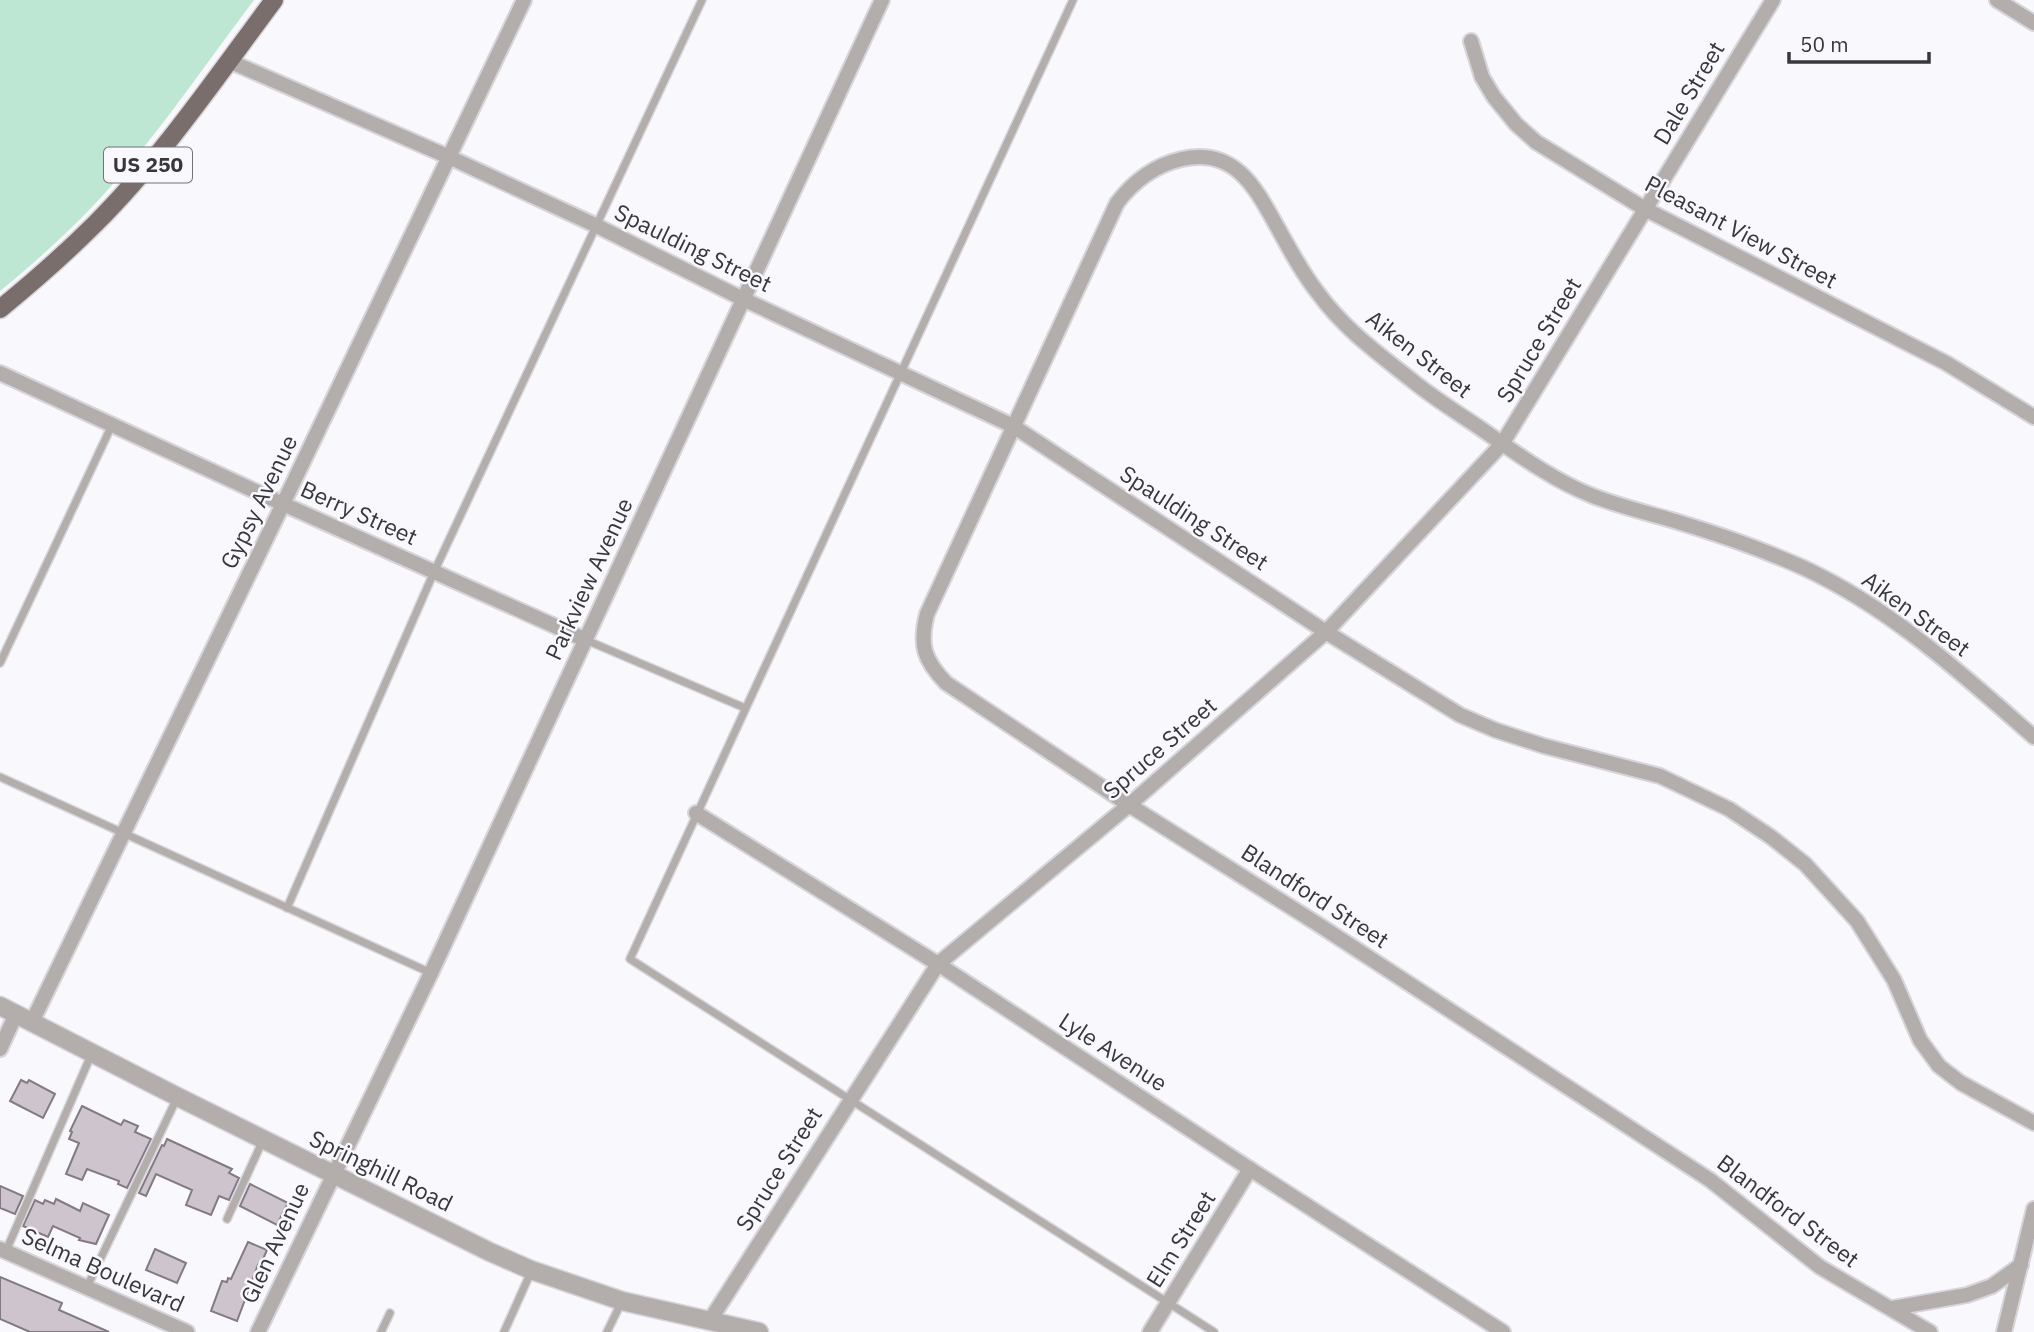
<svg xmlns="http://www.w3.org/2000/svg" width="2034" height="1332" viewBox="0 0 2034 1332" font-family="'IBM Plex Sans',sans-serif">
<rect width="100%" height="100%" fill="#f9f8fd"/>
<path fill="#bde7d2" d="M 0,0 L 254,0 C 201,70 152,144 91,208 C 63,237 32,265 0,291 Z"/>
<g fill="#cdc4cd" stroke="#837a83" stroke-width="2">
<polygon points="21,1080 27,1083 29,1080 55,1094 43,1118 10,1101"/>
<polygon points="82,1106 121,1125 124,1120 138,1126 135,1132 151,1139 127,1188 118,1184 119,1181 87,1169 82,1180 66,1174 79,1143 69,1139 72,1132 70,1131"/>
<polygon points="167,1139 232,1169 229,1173 239,1178 229,1200 219,1196 211,1215 186,1205 192,1190 156,1174 146,1196 139,1193 162,1145 164,1146"/>
<polygon points="250,1184 288,1203 277,1225 240,1206"/>
<polygon points="0,1186 23,1196 15,1214 0,1208"/>
<polygon points="56,1199 80,1211 83,1203 109,1215 96,1244 79,1240 80,1238 53,1226 48,1237 23,1226 35,1200 43,1204 45,1200 54,1204"/>
<polygon points="248,1242 267,1250 260,1266 258,1265 237,1321 211,1311 222,1281 227,1282 228,1278 231,1279"/>
<polygon points="155,1249 186,1263 177,1283 146,1270"/>
<polygon points="0,1277 62,1303 59,1310 109,1332 30,1332 0,1319"/>
</g>
<g fill="none" stroke-linecap="round" stroke-linejoin="round">
<g stroke="#d6d5da" stroke-width="10">
<g id="service">
<polyline points="1073,0 630,959 1214,1332"/>
<polyline points="586,640 745,708"/>
<polyline points="0,663 112,425"/>
<polyline points="0,777 431,973"/>
<polyline points="287,908 434,572 702,0"/>
<polyline points="227,1219 263,1140"/>
<polyline points="6,1251 92,1053"/>
<polyline points="87,1287 177,1098"/>
<polyline points="381,1332 390,1313"/>
<polyline points="504,1332 531,1272"/>
<polyline points="607,1332 622,1301"/>
</g>
</g>
<g stroke="#d6d5da" stroke-width="18">
<g id="minor">
<polyline points="1997,0 2034,23"/>
<polyline points="1471,41 1482,77 1494,97 1516,124 1536,142 1645,209 1946,363 2034,417"/>
<polyline points="229,61 449,157 595,225 743,299 1013,426 1326,632 1460,715 1495,730 1544,746 1660,776 1729,809 1771,837 1805,864 1857,921 1894,980 1920,1040 1939,1066 1961,1083 2034,1123"/>
<polyline points="0,373 283,504 586,640"/>
<polyline points="696,813 938,964 1250,1169 1503,1332"/>
<polyline points="32,1022 283,504 524,0"/>
<polyline points="0,1049 16,1014"/>
<polyline points="0,1249 187,1332"/>
<polyline points="1893,1308 1967,1295 1992,1286 2021,1265"/>
<polyline points="709,1322 938,964 1129,805 1326,632 1502,444 1773,0"/>
<polyline points="258,1332 431,973 882,0"/>
<polyline points="1150,1332 1250,1169"/>
<path d="M 1930,1332 L 1820,1267 L 1710,1180 L 1316,923 L 1129,805 L 946,683 C 924,660 919,645 927,614 L 1117,203 C 1133,182 1155,165 1182,159 C 1237,147 1257,191 1279,230 C 1291,252 1303,274 1318,293 C 1344,329 1380,355 1414,382 C 1435,399 1458,413 1480,428 C 1516,453 1552,480 1593,496 C 1619,506 1647,513 1675,521 C 1718,534 1762,549 1804,568 C 1892,609 1962,674 2034,737"/>
<polyline points="2004,1332 2034,1209"/>
</g>
</g>
<g stroke="#d6d5da" stroke-width="21">
<polyline id="tertiary" points="0,1006 178,1097 490,1252 531,1270 622,1301 759,1332"/>
</g>
<g stroke="#d6d5da" stroke-width="21">
<path id="primary" d="M 0,309 C 33,282 66,253 96,223 C 163,156 218,75 274,0"/>
</g>
<use href="#service" stroke="#b3adac" stroke-width="7"/>
<use href="#minor" stroke="#b3adac" stroke-width="14"/>
<use href="#tertiary" stroke="#b3adac" stroke-width="18"/>
<use href="#primary" stroke="#796e6c" stroke-width="18"/>
</g>
<g text-anchor="middle" stroke-width="5" stroke-linejoin="round" paint-order="stroke">
<rect fill="#f9f8fd" stroke="#727175" stroke-width="2" x="104" y="147.5" width="88" height="35" rx="5"/>
<g font-size="21" font-weight="bold" fill="#38373b">
<text x="148" y="172">US 250</text>
</g>
<g font-size="23" fill="#38373b" stroke="#f9f8fd">
<text transform="translate(1689 93) rotate(-59)" y="8">Dale Street</text>
<text transform="translate(1741 232) rotate(28)" y="8">Pleasant View Street</text>
<text transform="translate(693 248) rotate(26)" y="8">Spaulding Street</text>
<text transform="translate(1539 340) rotate(-59)" y="8">Spruce Street</text>
<text transform="translate(1419 354) rotate(38)" y="8">Aiken Street</text>
<text transform="translate(259 502) rotate(-64)" y="8">Gypsy Avenue</text>
<text transform="translate(359 513) rotate(24)" y="8">Berry Street</text>
<text transform="translate(1194 518) rotate(33)" y="8">Spaulding Street</text>
<text transform="translate(589 579) rotate(-65)" y="8">Parkview Avenue</text>
<text transform="translate(1916 614) rotate(36)" y="8">Aiken Street</text>
<text transform="translate(1160 748) rotate(-41)" y="8">Spruce Street</text>
<text transform="translate(1315 896) rotate(33)" y="8">Blandford Street</text>
<text transform="translate(1113 1052) rotate(33)" y="8">Lyle Avenue</text>
<text transform="translate(779 1169) rotate(-58)" y="8">Spruce Street</text>
<text transform="translate(381 1171) rotate(26)" y="8">Springhill Road</text>
<text transform="translate(1788 1211) rotate(37)" y="8">Blandford Street</text>
<text transform="translate(1181 1239) rotate(-58)" y="8">Elm Street</text>
<text transform="translate(275 1243) rotate(-65)" y="8">Glen Avenue</text>
<text transform="translate(103 1270) rotate(24)" y="8">Selma Boulevard</text>
</g>
</g>
<path d="M1789 52v10h140v-10" fill="none" stroke="#38373b" stroke-width="3.5"/>
<text x="1800" y="52" font-size="21" fill="#38373b" stroke="#f9f8fd" stroke-width="5" paint-order="stroke">50 m</text>
</svg>
